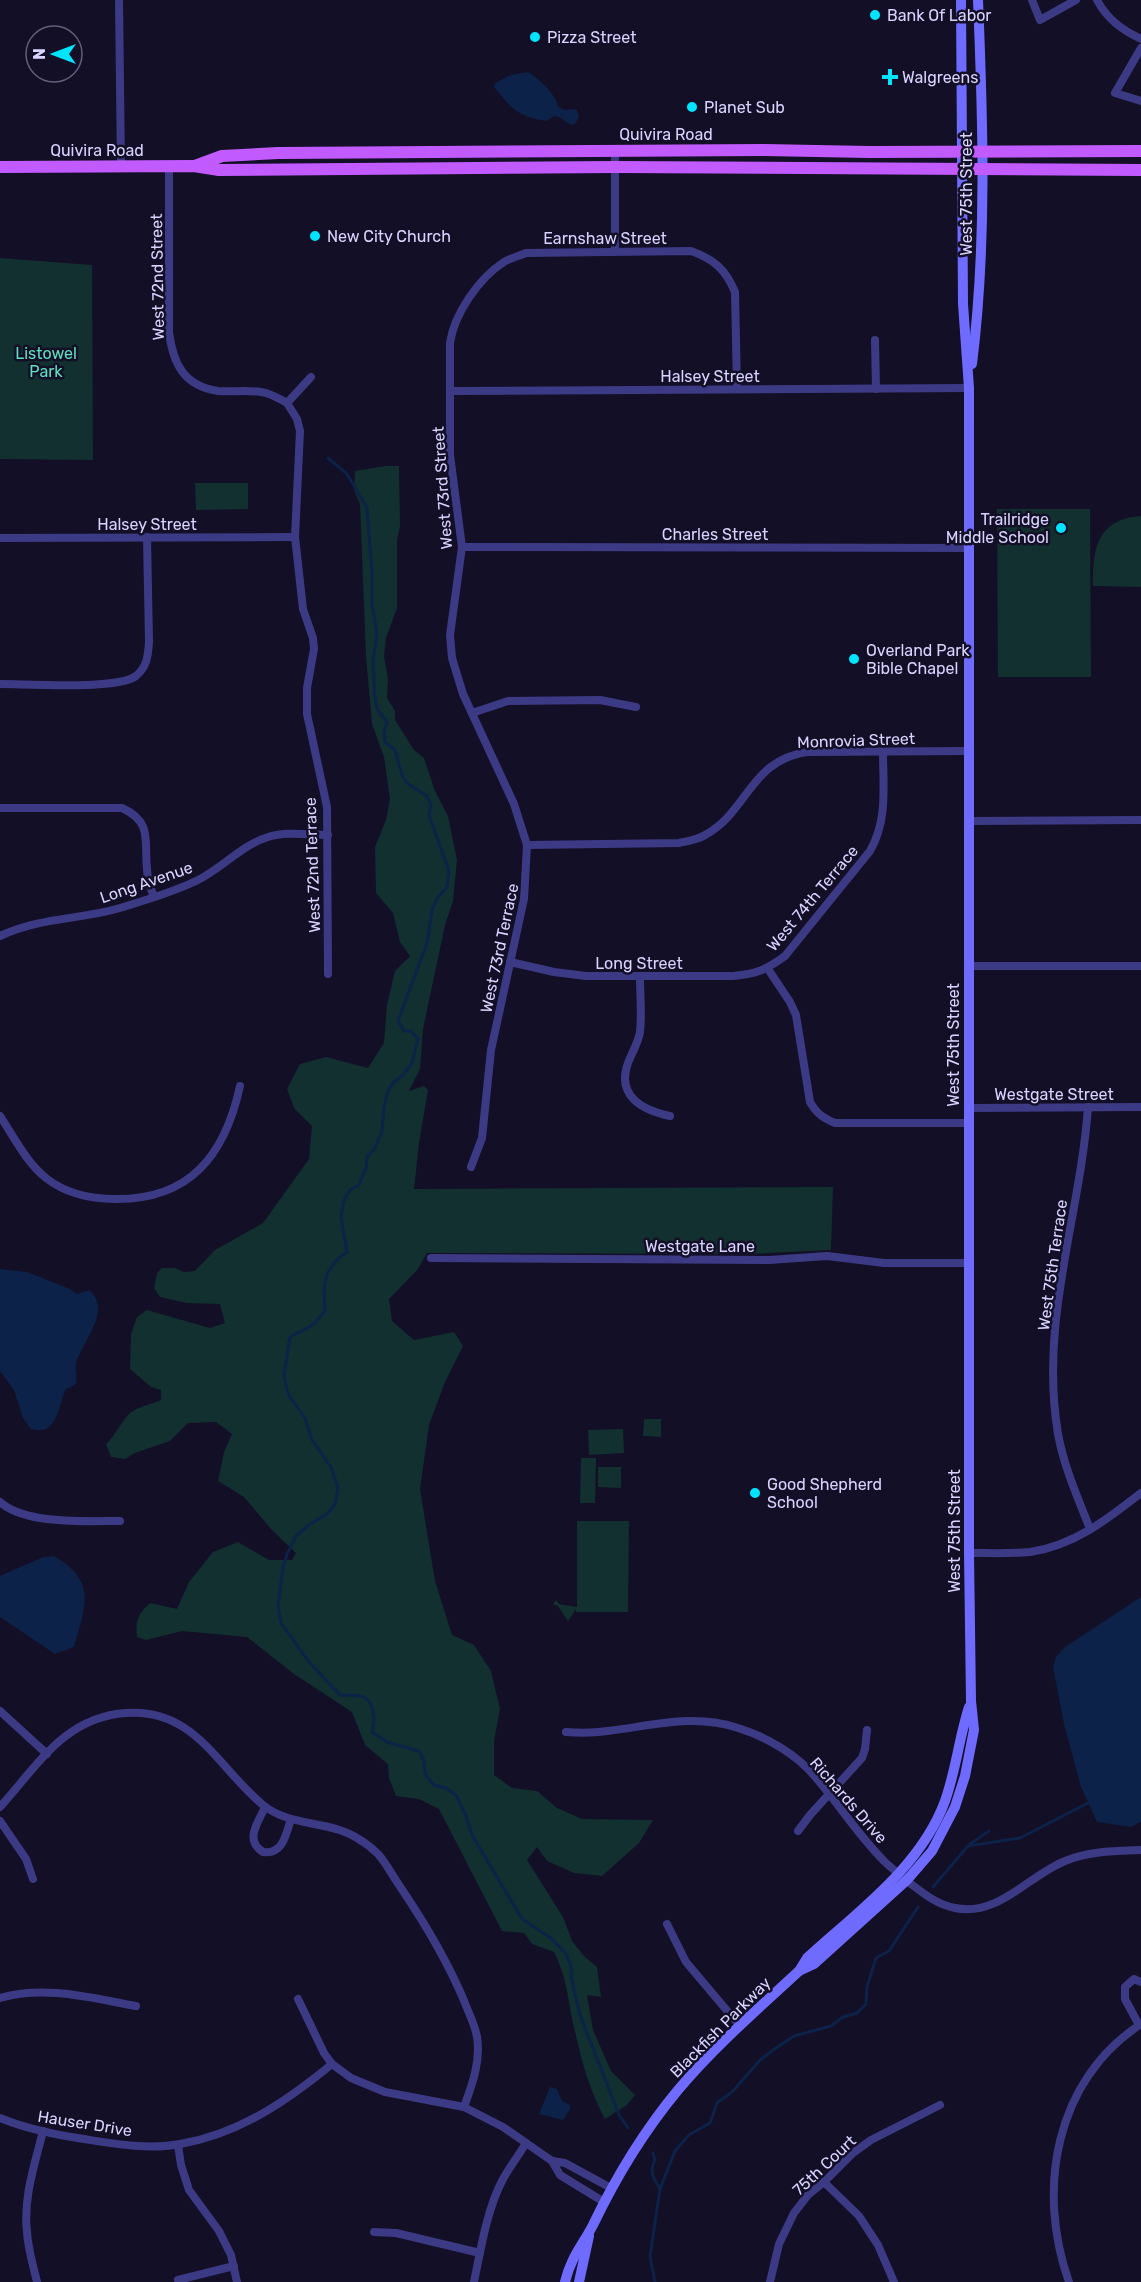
<svg xmlns="http://www.w3.org/2000/svg" width="1141" height="2282" viewBox="0 0 1141 2282" font-family="Rubik,sans-serif">
<rect width="100%" height="100%" fill="#130f26"/>
<g fill="#12302f">
<polygon points="0,258 92,265 93,460 0,459"/>
<path d="M 386,466 L 399,466 L 400,527 L 397,539 L 397,608 L 386,638 L 384,656 L 388,679 L 387,698 L 395,711 L 395,720 L 414,750 L 424,758 L 435,791 L 448,816 L 457,860 L 453,901 L 445,925 L 423,1029 L 420,1069 L 409,1091 L 424,1086 L 428,1090 L 419,1143 L 414,1189 L 833,1187 L 831,1250 L 746,1254 L 427,1253 L 418,1269 L 389,1299 L 392,1321 L 414,1340 L 454,1332 L 463,1346 L 445,1382 L 429,1425 L 420,1489 L 435,1581 L 452,1635 L 474,1645 L 491,1671 L 500,1709 L 494,1741 L 494,1775 L 512,1788 L 537,1791 L 557,1808 L 582,1819 L 653,1820 L 639,1843 L 602,1876 L 574,1873 L 547,1861 L 537,1847 L 527,1860 L 563,1917 L 572,1941 L 584,1956 L 597,1967 L 601,1997 L 587,1995 L 593,2030 L 611,2071 L 635,2095 L 627,2105 L 605,2119 C 589,2090 581,2059 574,2027 C 567,1997 568,1981 554,1952 L 532,1944 L 524,1933 L 502,1931 L 439,1809 L 419,1799 L 396,1796 L 389,1778 L 388,1764 L 365,1745 L 352,1712 L 294,1674 L 247,1637 L 182,1631 L 146,1640 L 137,1637 C 135,1621 138,1614 150,1603 L 177,1609 L 189,1582 L 213,1552 L 238,1542 L 269,1560 L 292,1560 L 296,1553 L 271,1529 L 244,1497 L 218,1481 L 224,1452 L 232,1434 L 216,1422 L 188,1423 L 170,1441 L 135,1453 L 125,1459 L 111,1457 L 106,1444 C 116,1435 120,1423 130,1413 C 137,1407 152,1404 161,1400 L 161,1390 L 151,1387 L 130,1369 L 131,1334 L 137,1317 L 147,1310 L 210,1328 L 225,1323 L 220,1304 L 187,1303 L 160,1297 L 154,1288 L 157,1273 L 162,1268 L 175,1268 L 184,1272 L 195,1271 L 215,1250 L 263,1223 L 309,1159 L 312,1126 L 294,1108 L 287,1089 L 300,1064 L 326,1057 L 368,1068 L 384,1043 L 387,1005 L 395,971 L 410,956 L 400,942 L 393,913 L 376,893 L 375,847 L 386,820 L 390,799 L 384,757 L 372,724 L 366,657 L 360,504 L 354,490 L 355,471 Z"/>
<polygon points="195,483 248,483 248,509 196,510"/>
<polygon points="997,509 1090,509 1091,677 998,677"/>
<path d="M 1141,516 L 1141,587 L 1093,586 C 1092,550 1097,519 1141,516 Z"/>
<polygon points="644,1419 661,1419 661,1437 643,1436"/>
<polygon points="623,1429 624,1453 589,1455 588,1430"/>
<polygon points="581,1458 596,1458 595,1503 580,1503"/>
<polygon points="598,1467 621,1467 621,1488 598,1487"/>
<polygon points="577,1521 629,1521 628,1612 576,1612 576,1609 568,1621 558,1606 553,1604 556,1600 559,1604 577,1607"/>
</g>
<g fill="#0c2248">
<path d="M 528,72 C 539,79 555,93 558,106 L 564,110 L 576,109 C 580,115 579,119 574,125 C 565,124 562,116 554,116 L 547,121 C 517,116 513,110 494,87 L 495,83 L 511,75 Z"/>
<path d="M 0,1269 L 27,1272 L 70,1289 L 77,1294 L 89,1290 C 112,1309 85,1338 77,1360 C 74,1368 78,1376 76,1384 L 65,1390 C 59,1407 56,1437 31,1429 L 23,1418 L 14,1390 L 0,1371 Z"/>
<path d="M 54,1556 C 97,1581 86,1606 74,1647 L 55,1654 L 0,1617 L 0,1576 L 43,1557 Z"/>
<polygon points="1141,1597 1141,1821 1132,1827 1097,1822 1081,1787 1064,1724 1053,1667 1056,1657 1065,1647"/>
<polygon points="550,2087 557,2089 562,2101 570,2105 570,2109 563,2120 539,2114"/>
</g>
<g fill="none" stroke-linecap="round" stroke-linejoin="round">
<g stroke="#0c2248" stroke-width="3">
<path d="M 328,458 L 347,474 L 367,508 L 372,573 L 372,604 L 377,634 L 373,661 L 375,700 L 377,709 L 387,722 L 384,733 L 385,742 L 395,750 L 402,775 L 407,783 L 427,796 L 431,805 L 429,815 L 449,871 L 447,887 L 438,897 L 432,910 L 427,943 L 398,1021 L 404,1031 L 411,1031 L 418,1039 L 412,1063 L 404,1074 L 393,1083 L 388,1091 L 384,1107 L 382,1131 L 375,1148 L 367,1157 L 366,1168 L 359,1185 L 350,1190 L 344,1200 L 341,1217 L 347,1252 C 323,1268 323,1284 325,1311 L 313,1325 L 290,1337 L 284,1376 L 288,1394 L 305,1418 L 312,1440 L 331,1467 L 338,1488 L 335,1504 L 327,1514 L 310,1524 L 296,1536 L 287,1554 L 283,1568 L 278,1606 L 281,1623 L 309,1662 L 340,1695 C 347,1696 358,1694 364,1697 C 375,1703 375,1722 372,1732 L 387,1742 L 419,1751 L 424,1761 L 425,1774 L 434,1785 L 446,1788 L 456,1795 L 466,1816 L 472,1835 L 522,1919 L 551,1938 L 566,1954 L 571,1966 L 572,1981 L 580,2015 L 619,2115 L 628,2128"/>
<polyline points="970,1844 989,1831"/>
<polyline points="933,1887 968,1846 1020,1838 1088,1803"/>
<path d="M 653,2153 L 655,2160 C 649,2172 653,2178 660,2189"/>
<polyline points="655,2282 650,2256 660,2189 675,2151 689,2135 710,2123 717,2103 733,2091 761,2059 779,2046 794,2036 831,2026 843,2017 857,2013 866,2004 867,1987 876,1958 889,1951 918,1907"/>
</g>
<g stroke="#3d3a85" stroke-width="8">
<polyline points="119,0 121,167"/>
<polyline points="1032,0 1040,20 1076,0"/>
<path d="M 1097,0 C 1107,19 1122,30 1141,39"/>
<polyline points="1141,48 1115,93 1141,101"/>
<polyline points="615,150 615,251"/>
<path d="M 169,166 L 169,332 C 173,364 184,386 218,391 C 232,392 247,390 261,392 C 270,393 278,398 287,403"/>
<polyline points="875,340 876,389"/>
<polyline points="311,377 287,403 297,419 300,431 295,537 303,609 313,638 314,649 307,688 307,714 327,807 328,974"/>
<polyline points="450,391 969,388"/>
<polyline points="0,538 295,537"/>
<polyline points="462,547 969,548"/>
<path d="M 0,684 C 27,684 118,690 136,676 C 147,667 148,656 149,642 L 147,537"/>
<polyline points="472,713 508,701 600,700 636,707"/>
<path d="M 0,808 L 122,808 C 153,822 144,841 147,869 C 147,879 150,887 154,897"/>
<polyline points="968,821 1141,820"/>
<path d="M 527,845 L 679,843 C 688,841 697,840 705,835 C 749,811 749,761 807,752 L 969,751"/>
<path d="M 0,936 C 41,917 79,920 120,908 C 146,900 174,892 198,880 C 222,868 242,845 268,837 C 287,831 309,835 328,835"/>
<path d="M 510,962 L 554,972 L 586,976 L 733,976 C 756,974 766,970 785,956 L 870,851 C 888,820 883,786 883,752"/>
<polyline points="968,966 1141,966"/>
<path d="M 768,969 L 790,1002 L 796,1015 L 810,1102 C 817,1114 823,1118 835,1123 L 968,1123"/>
<path d="M 640,976 C 640,994 642,1014 640,1032 C 638,1044 632,1052 628,1063 C 616,1096 642,1110 670,1116"/>
<path d="M 1088,1107 C 1080,1218 1039,1320 1058,1434 C 1064,1467 1078,1498 1090,1529"/>
<polyline points="968,1108 1141,1107"/>
<path d="M 0,1116 C 14,1137 26,1162 46,1178 C 65,1193 91,1199 115,1199 C 190,1200 225,1155 240,1086"/>
<path d="M 471,1167 L 482,1138 L 491,1050 L 524,899 L 527,845 L 514,804 L 463,694 L 452,658 L 450,635 L 462,547 L 450,455 L 450,343 C 454,314 479,278 504,262 C 510,258 519,256 526,253 L 691,251 C 714,259 726,270 735,292 L 737,389"/>
<polyline points="431,1258 769,1260 827,1256 884,1263 969,1263"/>
<path d="M 0,1502 C 26,1525 87,1521 120,1521"/>
<path d="M 969,1553 C 989,1553 1010,1554 1030,1552 C 1073,1546 1108,1519 1141,1493"/>
<polyline points="0,1711 47,1754"/>
<path d="M 566,1732 C 580,1733 594,1733 607,1731 C 651,1726 694,1713 738,1728 C 767,1737 798,1755 817,1779 C 840,1806 859,1836 884,1861 C 892,1869 902,1876 911,1884 C 924,1894 938,1905 955,1908 C 998,1917 1028,1876 1065,1861 C 1089,1851 1115,1851 1141,1850"/>
<path d="M 0,1807 C 38,1765 65,1717 126,1713 C 195,1708 218,1768 263,1805 C 290,1827 328,1820 357,1838 C 364,1842 372,1848 378,1854 C 387,1864 393,1877 401,1888 C 426,1925 448,1962 465,2003 C 469,2014 475,2025 477,2037 C 481,2061 472,2085 464,2107"/>
<path d="M 265,1807 C 258,1823 244,1840 263,1852 C 283,1855 286,1834 291,1819"/>
<polyline points="0,1821 26,1859 33,1879"/>
<polyline points="798,1831 810,1815 862,1758 865,1749 867,1730"/>
<polyline points="667,1924 686,1962 740,2026"/>
<path d="M 0,1998 C 45,1985 91,1998 136,2006"/>
<polyline points="298,1999 324,2053 332,2064 351,2078 385,2092 464,2107 503,2127 552,2161 565,2163 611,2188"/>
<polyline points="1139,2025 1125,1999 1125,1987 1134,1979 1141,1982"/>
<path d="M 0,2118 C 27,2129 56,2135 84,2139 C 115,2144 149,2150 180,2144 C 239,2134 287,2101 332,2064"/>
<polyline points="178,2145 181,2165 189,2190 219,2231 231,2255 237,2282"/>
<polyline points="552,2161 560,2175 604,2202"/>
<polyline points="824,2182 859,2216 878,2245 894,2282"/>
<polyline points="374,2232 396,2233 480,2253"/>
<polyline points="178,2280 234,2266"/>
<path d="M 37,2282 C 33,2265 28,2249 27,2232 C 23,2197 35,2164 43,2131"/>
<path d="M 474,2282 C 481,2248 487,2209 503,2179 C 510,2166 519,2155 526,2143"/>
<polyline points="770,2282 779,2244 794,2213 808,2195 824,2182 853,2153 871,2140 940,2105"/>
<path d="M 1069,2282 C 1036,2190 1055,2080 1141,2024"/>
</g>
<g stroke="#6f6bff" stroke-width="10">
<path d="M 972,364 C 987,244 983,121 978,0"/>
<polyline points="799,1971 814,1964 907,1880 932,1851 955,1807 965,1776 974,1730 971,1701 969,1553 969,388 963,304 961,0"/>
<path d="M 565,2282 C 571,2257 582,2246 593,2225 C 616,2177 644,2131 678,2090 C 715,2046 758,2009 799,1971 L 807,1958 C 857,1912 921,1867 945,1801 C 956,1770 959,1738 969,1707"/>
<polyline points="579,2282 589,2236"/>
</g>
<g stroke="#c25bff" stroke-width="12">
<polyline points="195,166 222,156 278,153 764,150 869,152 1141,151"/>
<polyline points="0,167 194,166 219,170 615,167 1141,170"/>
</g>
</g>
<g fill="#00e5ff" stroke="#130f26" stroke-width="2">
<circle cx="875" cy="15" r="6"/>
<circle cx="535" cy="37" r="6"/>
<path d="M887 68h6v6h6v6h-6v6h-6v-6h-6v-6h6z"/>
<circle cx="692" cy="107" r="6"/>
<circle cx="315" cy="236" r="6"/>
<circle cx="1061" cy="528" r="6"/>
<circle cx="854" cy="659" r="6"/>
<circle cx="755" cy="1493" r="6"/>
</g>
<g text-anchor="middle" stroke-width="5" stroke-linejoin="round" paint-order="stroke">
<g font-size="16" fill="#d9d4ff" stroke="#130f26" text-anchor="start">
<text x="887" y="21">Bank Of Labor</text>
<text x="547" y="43">Pizza Street</text>
<text x="902" y="83">Walgreens</text>
<text x="704" y="113">Planet Sub</text>
<text x="327" y="242">New City Church</text>
<text x="1049" y="525" text-anchor="end">Trailridge<tspan x="1049" dy="18">Middle School</tspan></text>
<text x="866" y="656">Overland Park<tspan x="866" dy="18">Bible Chapel</tspan></text>
<text x="767" y="1490">Good Shepherd<tspan x="767" dy="18">School</tspan></text>
</g>
<g font-size="16" fill="#d9d4ff" stroke="#130f26">
<text x="666" y="140">Quivira Road</text>
<text x="97" y="156">Quivira Road</text>
<text transform="translate(966 194) rotate(-90)" y="6">West 75th Street</text>
<text x="605" y="244">Earnshaw Street</text>
<text transform="translate(157 277) rotate(-91)" y="6">West 72nd Street</text>
<text x="710" y="382">Halsey Street</text>
<text transform="translate(442 488) rotate(-94)" y="6">West 73rd Street</text>
<text x="147" y="530">Halsey Street</text>
<text x="715" y="540">Charles Street</text>
<text transform="translate(856 740) rotate(-2)" y="6">Monrovia Street</text>
<text transform="translate(312 865) rotate(-92)" y="6">West 72nd Terrace</text>
<text transform="translate(146 882) rotate(-19)" y="6">Long Avenue</text>
<text transform="translate(812 898) rotate(-50)" y="6">West 74th Terrace</text>
<text transform="translate(499 948) rotate(-78)" y="6">West 73rd Terrace</text>
<text x="639" y="969">Long Street</text>
<text transform="translate(953 1045) rotate(-90)" y="6">West 75th Street</text>
<text x="1054" y="1100">Westgate Street</text>
<text x="700" y="1252">Westgate Lane</text>
<text transform="translate(1052 1265) rotate(-82)" y="6">West 75th Terrace</text>
<text transform="translate(954 1531) rotate(-90)" y="6">West 75th Street</text>
<text transform="translate(849 1800) rotate(49)" y="6">Richards Drive</text>
<text transform="translate(720 2027) rotate(-45)" y="6">Blackfish Parkway</text>
<text transform="translate(85 2123) rotate(9)" y="6">Hauser Drive</text>
<text transform="translate(824 2165) rotate(-43)" y="6">75th Court</text>
</g>
<g font-size="16" fill="#5fe0c0" stroke="#130f26">
<text x="46" y="359">Listowel<tspan x="46" dy="18">Park</tspan></text>
</g>
</g>
<g transform="translate(54 54) rotate(270)"><circle r="28" fill="#130f26" stroke="#625e7d" stroke-width="1.5"/>
<path d="M0-4.5L10 22L0 15L-10 22Z" fill="#00e5ff"/>
<text y="-9" font-size="16" font-weight="bold" text-anchor="middle" fill="#d9d4ff">N</text>
</g>
</svg>
